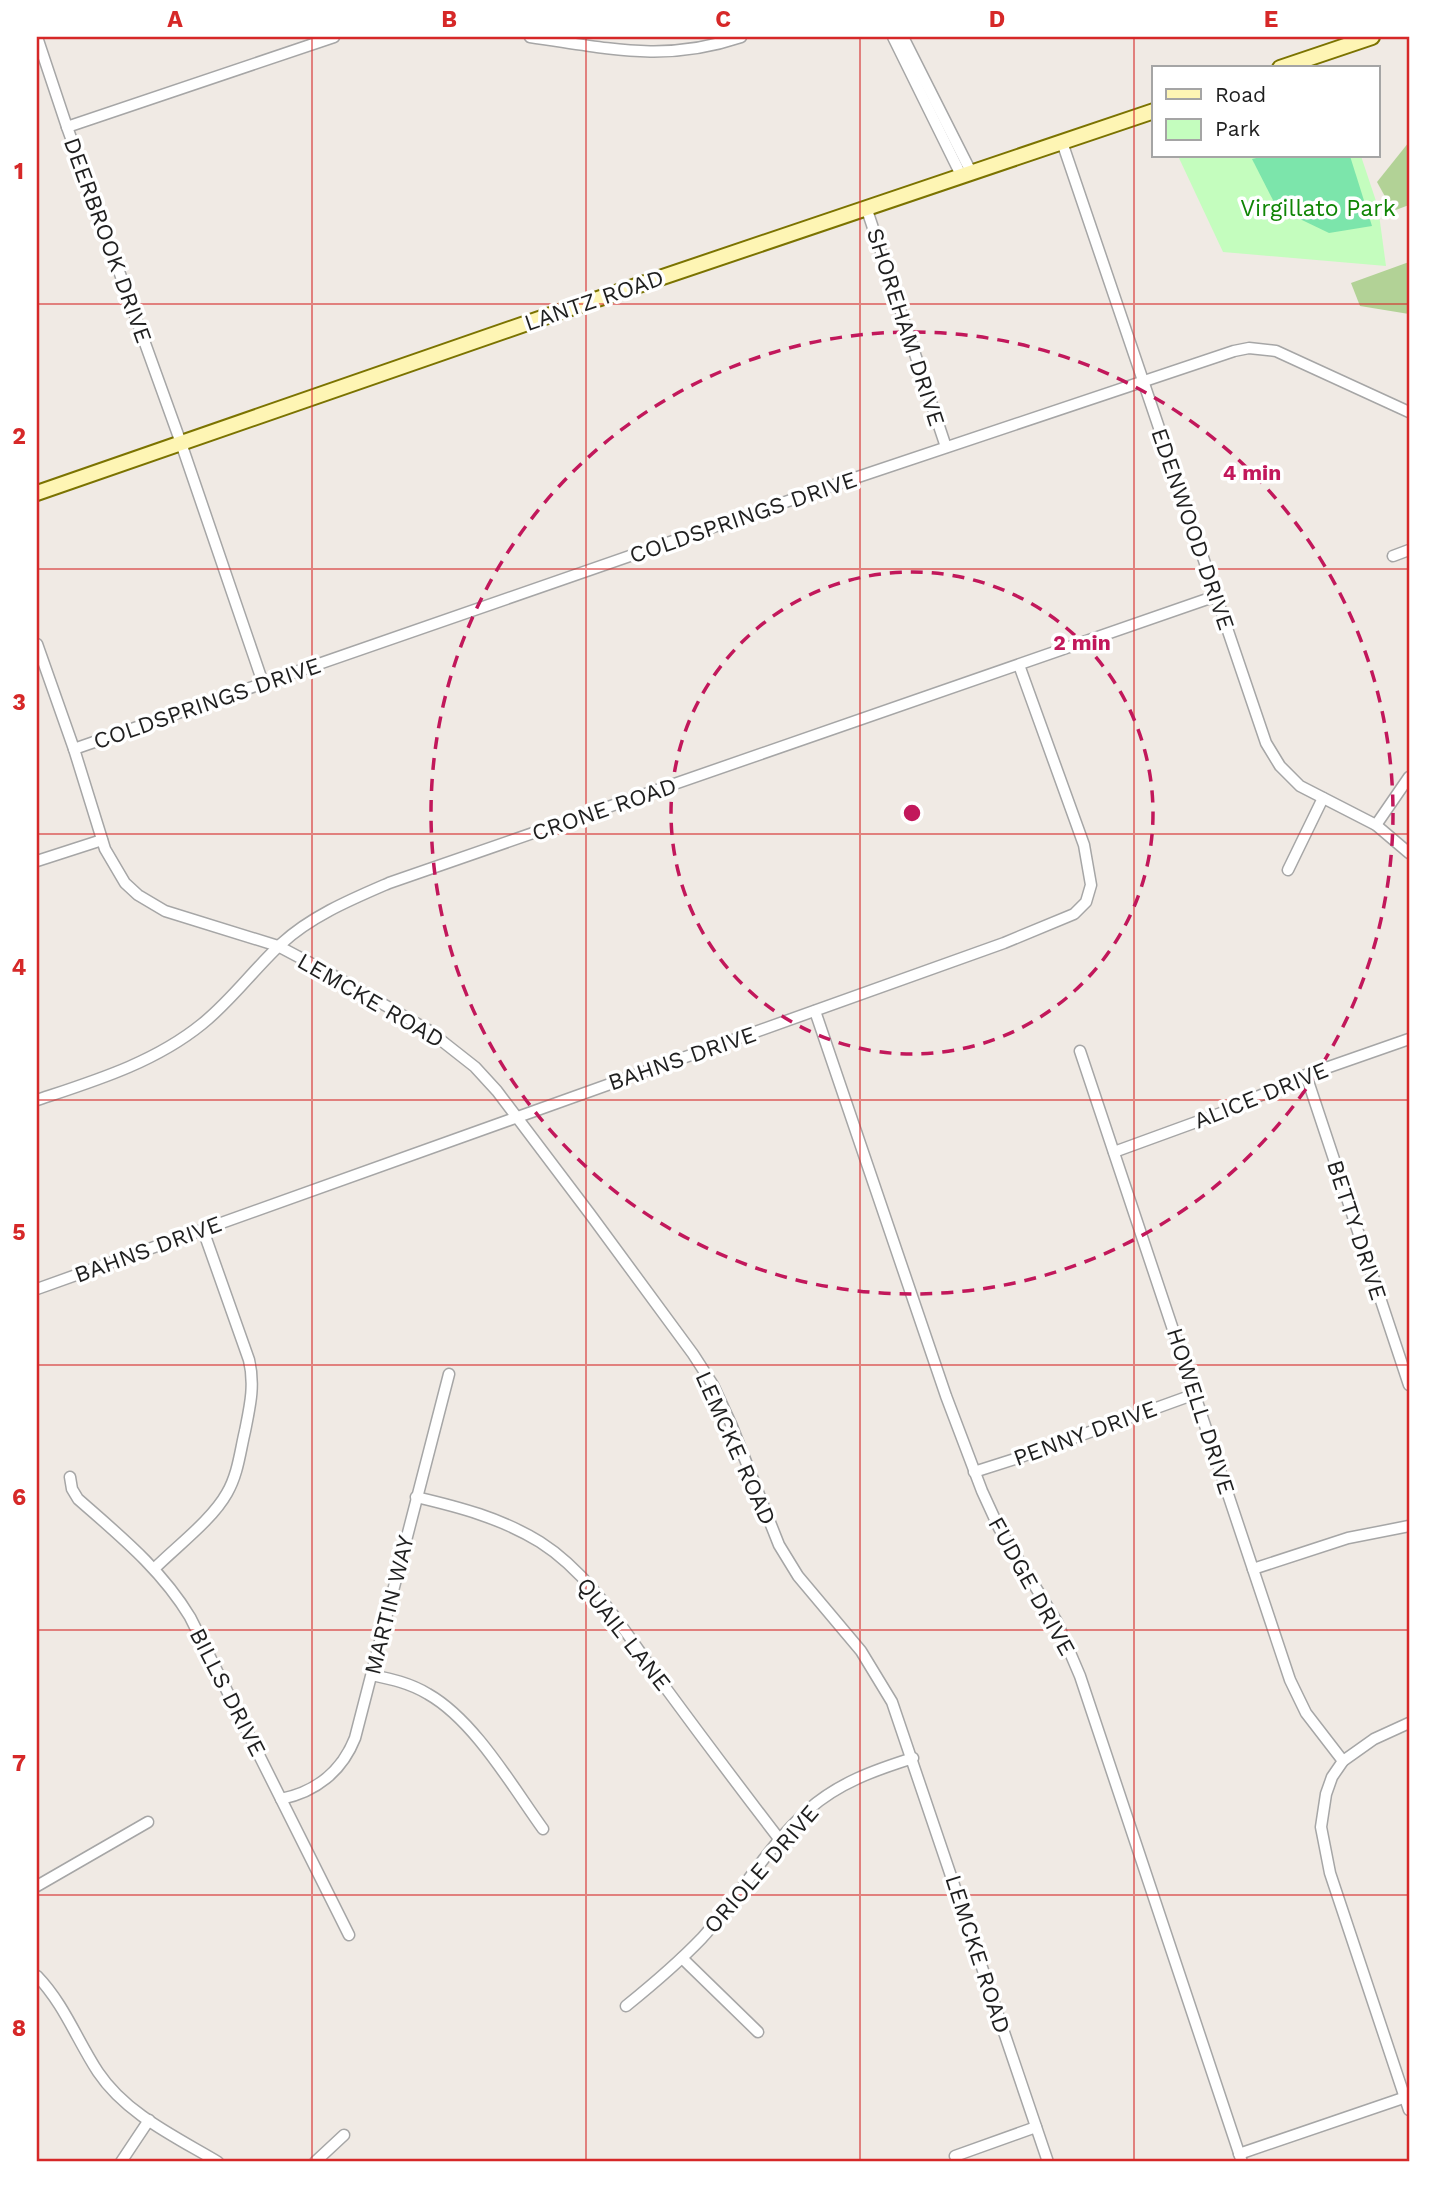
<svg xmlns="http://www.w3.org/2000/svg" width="1446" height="2199" viewBox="0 0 1446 2199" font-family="'Work Sans',sans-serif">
<rect width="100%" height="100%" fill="#f0eae4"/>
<g fill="#b2d296">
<polygon points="1409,142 1409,205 1393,211 1377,182"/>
<polygon points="1409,262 1409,314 1360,306 1351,283"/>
</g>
<polygon fill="#c4fdbe" points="1178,156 1361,156 1378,207 1386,266 1223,252"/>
<polygon fill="#7ce5ab" points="1265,156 1350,156 1372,226 1329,233 1277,208 1252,159"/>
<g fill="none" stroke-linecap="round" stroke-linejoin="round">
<g stroke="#a6a6a6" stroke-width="13">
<g id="street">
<polyline points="37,37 67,127 181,443 263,683"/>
<path d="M 530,37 C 608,48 664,63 741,37"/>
<polyline points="893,37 961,175"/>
<polyline points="903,37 971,172"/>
<polyline points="67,127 334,37"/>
<polyline points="1062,142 1266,743 1280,766 1300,786 1376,825 1409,853"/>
<polyline points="866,207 946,447"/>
<polyline points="1393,556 1409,550"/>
<polyline points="37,644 74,749 105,849 125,883 138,895 165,911 278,946 329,973 428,1030 475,1067 497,1091 590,1214 693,1354 713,1385 731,1424 779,1545 798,1576 861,1651 892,1702 1048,2162"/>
<polyline points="74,749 840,483 1234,351 1249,348 1276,351 1409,412"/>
<polyline points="1376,825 1409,777"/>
<polyline points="37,861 102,840"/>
<polyline points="1288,870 1323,798"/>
<polyline points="815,1011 946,1396 982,1491 999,1528 1057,1622 1080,1676 1242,2162"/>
<polyline points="1080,1051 1290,1680 1306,1713 1343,1761"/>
<polyline points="1306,1075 1409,1385"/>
<path d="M 37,1100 C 94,1081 154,1063 202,1024 C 231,1001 254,969 281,944 C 311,916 352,899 389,883 L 1216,596"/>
<polyline points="1114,1152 1221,1113 1306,1075 1409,1039"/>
<polyline points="37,1289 1004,943 1074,914 1086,902 1091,885 1084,845 1019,665"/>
<polyline points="974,1472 1018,1458 1195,1394"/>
<path d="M 70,1477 L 72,1489 L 78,1499 C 120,1536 161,1569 190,1617 L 349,1935"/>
<path d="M 416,1497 C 459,1507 501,1518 540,1542 C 592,1575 626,1634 662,1683 C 701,1736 740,1788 780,1840"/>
<path d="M 155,1568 C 177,1546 212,1520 227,1493 C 238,1474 240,1452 245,1431 C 250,1406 255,1385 249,1360 L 203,1230"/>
<polyline points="1253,1569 1348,1538 1409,1526"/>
<path d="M 372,1675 C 391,1679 410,1683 428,1694 C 474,1720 512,1786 543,1829"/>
<polyline points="1409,1723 1374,1739 1343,1761 1332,1777 1326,1794 1321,1827 1330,1873 1409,2110"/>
<path d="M 281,1799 C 316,1792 342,1771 355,1738 L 449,1374"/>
<polyline points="37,1886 148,1822"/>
<polyline points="682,1958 758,2032"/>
<path d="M 37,1976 C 64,2004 77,2040 98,2072 C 126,2114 176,2137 218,2162"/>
<path d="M 626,2006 C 652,1985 678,1963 702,1938 C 739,1897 767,1847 808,1810 C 838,1783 875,1770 913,1758"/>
<polyline points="1239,2154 1409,2096"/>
<polyline points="955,2156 1036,2127"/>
<polyline points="121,2162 149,2120"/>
<polyline points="315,2162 344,2135"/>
</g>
</g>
<g stroke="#7b7300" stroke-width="18">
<g id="secondary">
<polyline points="1280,68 1372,37"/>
<polyline points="37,493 562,311 1154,111"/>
</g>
</g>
<use href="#street" stroke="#fff" stroke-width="10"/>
<use href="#secondary" stroke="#fef5b4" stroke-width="14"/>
</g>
<path fill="none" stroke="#d62828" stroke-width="2" stroke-opacity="0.55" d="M 312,37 L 312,2162M 586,37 L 586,2162M 860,37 L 860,2162M 1134,37 L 1134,2162M 37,304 L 1409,304M 37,569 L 1409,569M 37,834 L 1409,834M 37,1100 L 1409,1100M 37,1365 L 1409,1365M 37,1630 L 1409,1630M 37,1895 L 1409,1895"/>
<g fill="none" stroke="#c2185b" stroke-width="3.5" stroke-dasharray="12 9">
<circle cx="912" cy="813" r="241"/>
<circle cx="912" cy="813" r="481"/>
</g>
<g text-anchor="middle" stroke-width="7" stroke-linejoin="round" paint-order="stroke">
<g font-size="23" fill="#0f8504" stroke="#fff">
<text x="1318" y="216">Virgillato Park</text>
</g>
<g font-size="23" fill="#1f1f1f" stroke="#fff">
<text transform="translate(108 240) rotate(70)" y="8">DEERBROOK DRIVE</text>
<text transform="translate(594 300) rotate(-19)" y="8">LANTZ ROAD</text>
<text transform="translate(906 327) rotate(72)" y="8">SHOREHAM DRIVE</text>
<text transform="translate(743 517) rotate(-19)" y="8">COLDSPRINGS DRIVE</text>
<text transform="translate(1193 529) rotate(71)" y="8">EDENWOOD DRIVE</text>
<text transform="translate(207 703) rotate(-19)" y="8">COLDSPRINGS DRIVE</text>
<text transform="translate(604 809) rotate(-19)" y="8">CRONE ROAD</text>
<text transform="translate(371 1000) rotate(30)" y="8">LEMCKE ROAD</text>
<text transform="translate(682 1058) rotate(-19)" y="8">BAHNS DRIVE</text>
<text transform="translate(1261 1095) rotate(-22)" y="8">ALICE DRIVE</text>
<text transform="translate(1357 1230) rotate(72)" y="8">BETTY DRIVE</text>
<text transform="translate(148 1249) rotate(-20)" y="8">BAHNS DRIVE</text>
<text transform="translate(1201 1411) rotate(72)" y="8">HOWELL DRIVE</text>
<text transform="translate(1085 1433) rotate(-20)" y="8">PENNY DRIVE</text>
<text transform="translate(736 1448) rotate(66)" y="8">LEMCKE ROAD</text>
<text transform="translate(1032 1586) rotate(61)" y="8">FUDGE DRIVE</text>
<text transform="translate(389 1605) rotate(-76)" y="8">MARTIN WAY</text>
<text transform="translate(624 1634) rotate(52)" y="8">QUAIL LANE</text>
<text transform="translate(228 1692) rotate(63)" y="8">BILLS DRIVE</text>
<text transform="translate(761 1869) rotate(-49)" y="8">ORIOLE DRIVE</text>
<text transform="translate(978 1954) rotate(72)" y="8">LEMCKE ROAD</text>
</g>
</g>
<circle cx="912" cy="813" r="10" fill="#c2185b" stroke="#fff" stroke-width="3.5"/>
<g font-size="21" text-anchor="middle" font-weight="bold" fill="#c2185b" stroke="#fff" stroke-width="7" stroke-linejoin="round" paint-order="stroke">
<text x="1252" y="480">4 min</text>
<text x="1082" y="650">2 min</text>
</g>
<rect width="1446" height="2199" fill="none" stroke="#ffffff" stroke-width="77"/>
<rect x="1152" y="66" width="228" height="91" fill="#ffffff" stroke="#a5a5a5" stroke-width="2"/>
<rect x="1166" y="89" width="35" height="10" fill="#fef5b4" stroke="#a5a5a5" stroke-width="2"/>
<text x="1215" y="102" font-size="21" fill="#1f1f1f">Road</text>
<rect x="1166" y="119" width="35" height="21" fill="#c4fdbe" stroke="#a5a5a5" stroke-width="2"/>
<text x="1215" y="136" font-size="21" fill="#1f1f1f">Park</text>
<rect x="38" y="38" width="1370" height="2122" fill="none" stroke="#d62828" stroke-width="2.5"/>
<g font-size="23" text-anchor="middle" font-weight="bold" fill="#d62828">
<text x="175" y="27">A</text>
<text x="449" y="27">B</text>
<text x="723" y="27">C</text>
<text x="997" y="27">D</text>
<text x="1271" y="27">E</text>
<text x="19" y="179">1</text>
<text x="19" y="444">2</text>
<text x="19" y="710">3</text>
<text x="19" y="975">4</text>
<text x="19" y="1240">5</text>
<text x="19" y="1505">6</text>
<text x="19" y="1771">7</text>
<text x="19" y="2036">8</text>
</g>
</svg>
